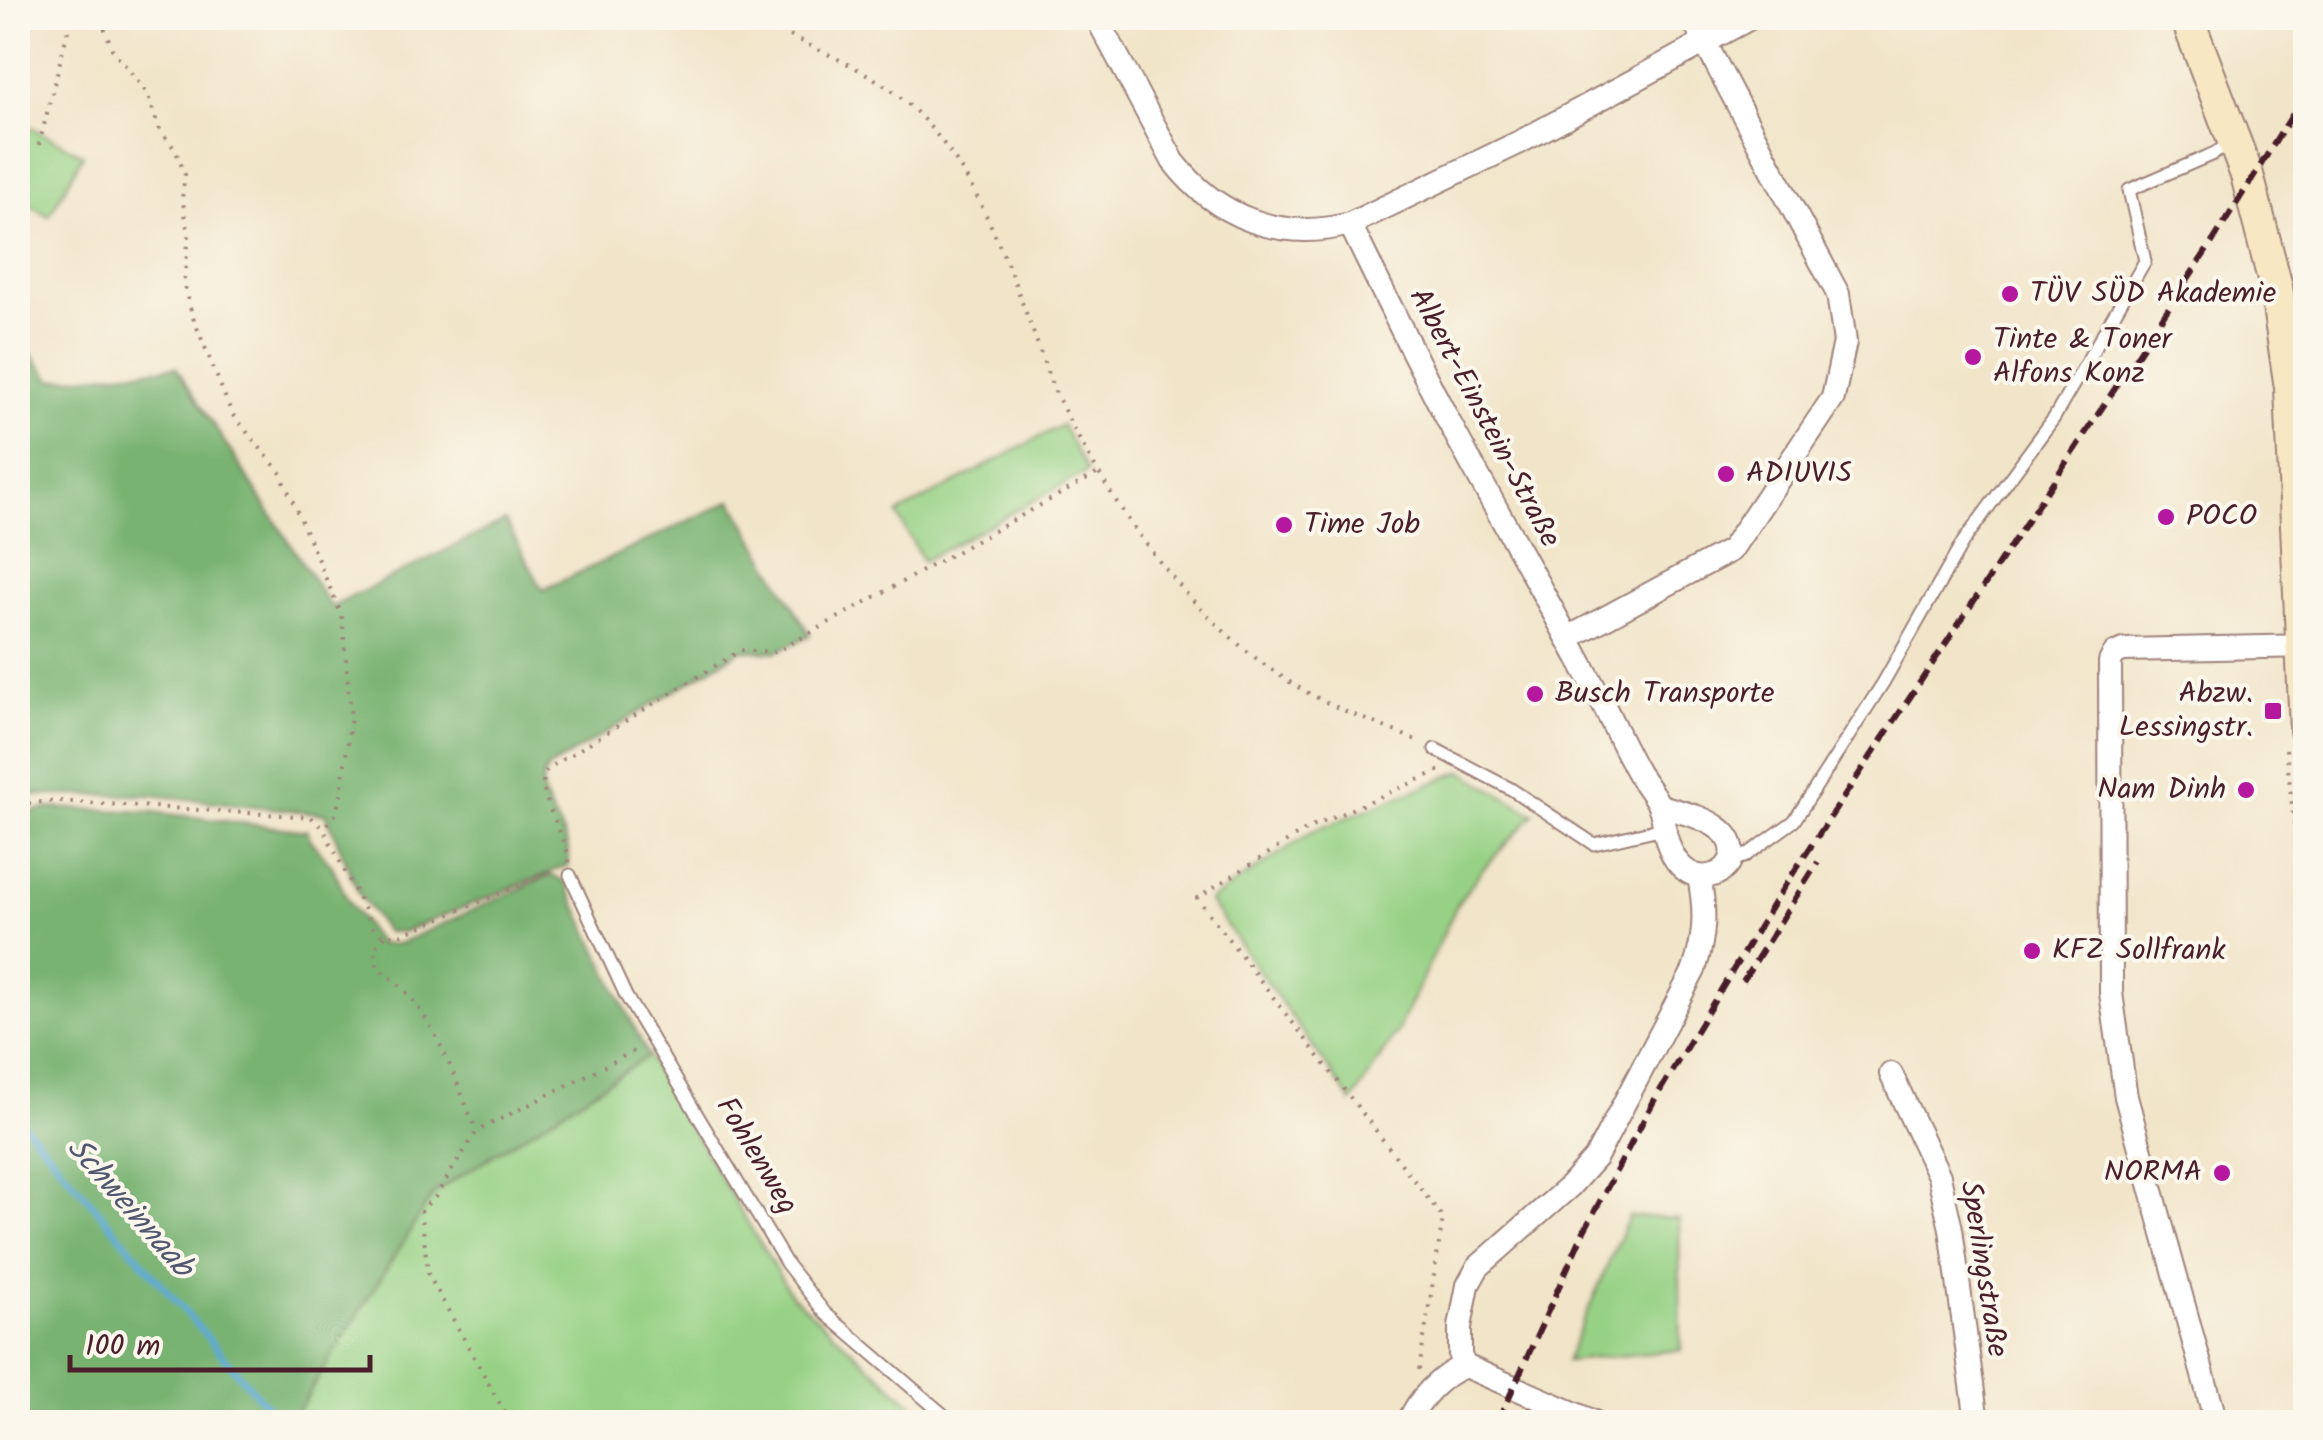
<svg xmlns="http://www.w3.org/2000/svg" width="2323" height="1440" font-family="Kalam,sans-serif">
<rect width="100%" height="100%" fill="#fbf7ec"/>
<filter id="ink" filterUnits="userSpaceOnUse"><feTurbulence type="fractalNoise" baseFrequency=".01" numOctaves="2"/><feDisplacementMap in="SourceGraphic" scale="20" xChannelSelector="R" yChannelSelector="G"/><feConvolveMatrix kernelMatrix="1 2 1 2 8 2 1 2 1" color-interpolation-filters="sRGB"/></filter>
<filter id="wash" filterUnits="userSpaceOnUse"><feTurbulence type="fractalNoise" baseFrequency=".0048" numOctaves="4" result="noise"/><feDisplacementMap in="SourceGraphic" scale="40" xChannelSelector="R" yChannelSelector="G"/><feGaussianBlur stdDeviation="2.25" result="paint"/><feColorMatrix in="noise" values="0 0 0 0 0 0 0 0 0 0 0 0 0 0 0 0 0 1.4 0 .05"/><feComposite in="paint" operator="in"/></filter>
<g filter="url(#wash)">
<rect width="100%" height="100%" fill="#f1e4c8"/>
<!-- green -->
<path fill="#97d185" stroke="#707858" stroke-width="2.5" d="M18 120 83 155 49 216 18 199Z
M1062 425 1087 472 923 561 897 514Z
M1462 771 1534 814 1481 871 1458 903 1398 1030 1352 1102 1209 901 1313 831Z
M648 1056 791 1295 932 1422H302L295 1415 434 1193Z
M1629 1216 1679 1219 1681 1350 1566 1361Z"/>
<!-- forest -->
<path fill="#79b372" stroke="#62694e" stroke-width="2.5" d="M18 338 52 380 176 367 331 607 505 521 543 590 732 500 810 635 776 652 741 650 549 768C527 790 564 824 568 849 569 854 568 859 568 865L403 932H386L359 894 326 814 151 795H37L18 800Z
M51 808 152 812 307 831 311 840 332 866 348 901 379 944H398L550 875 565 882 648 1056 434 1193 295 1415 302 1422H18V814Z"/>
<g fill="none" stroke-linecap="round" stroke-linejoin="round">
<!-- stream -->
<path stroke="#5eaad7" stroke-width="6" d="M18 1117 280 1422"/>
</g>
</g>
<g filter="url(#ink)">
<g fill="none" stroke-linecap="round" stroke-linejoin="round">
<!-- service casing -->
<g stroke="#9e827a" stroke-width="15">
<path id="service" d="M1435 749 1511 789 1594 844 1664 828
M1732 860 1744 857 1794 821 1883 683 1963 542 2054 418 2145 261 2129 190 2213 154 2232 143
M570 875 626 996 786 1263 825 1313 952 1422"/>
</g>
<!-- minor casing -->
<g stroke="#9e827a" stroke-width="26">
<path id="minor" d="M1097 18 1173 161C1217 218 1280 242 1350 224L1520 142 1750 18
M1350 224C1382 290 1414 356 1448 420 1499 516 1554 610 1604 706 1615 728 1626 752 1638 773 1648 789 1660 800 1663 819 1674 921 1769 863 1717 827 1701 816 1680 812 1661 806
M1568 638 1731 550 1833 398 1845 342 1838 294 1692 18
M1891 1074 1939 1176 1951 1229 1977 1422
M1465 1366 1460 1356V1327L1468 1285 1478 1267 1570 1186 1596 1157 1694 970C1705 937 1706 911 1699 877
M1409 1422C1417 1400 1442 1374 1465 1366L1594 1422
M2216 1422 2126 1097 2111 993 2110 662 2114 654 2123 650 2306 646"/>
</g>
<!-- secondary casing -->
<g stroke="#9e827a" stroke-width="36">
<path id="secondary" d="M2187 18 2247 175 2276 287 2291 388 2306 730"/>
</g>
<!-- path -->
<path stroke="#9e827a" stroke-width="4" stroke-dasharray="2.5 8" stroke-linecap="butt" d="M101 18 112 49 147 93 159 128 176 151 185 175 182 198 189 235 184 282 192 315 232 414 280 472 342 616 351 717 341 794 335 815 323 828
M790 36C830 56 875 73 908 104 974 165 1003 252 1034 334 1042 355 1048 378 1058 398 1113 510 1193 626 1303 690 1339 711 1382 725 1420 742
M39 145 71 18
M2286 749 2301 889 2306 906
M18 804 58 801 311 817 323 828 373 927 385 936 403 934 554 871
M569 862C568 834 529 788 549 768L741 650 776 652 1100 472
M385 936 374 949 378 969C432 1002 452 1074 476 1129
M1419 1370 1443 1218 1197 898 1309 828 1443 769
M510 1422 428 1274 421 1210 435 1197 477 1131 638 1049"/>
<!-- service -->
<use href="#service" stroke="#fff" stroke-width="11"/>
<!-- minor -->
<use href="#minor" stroke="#fff" stroke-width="22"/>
<!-- secondary -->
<use href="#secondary" stroke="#f7e8c3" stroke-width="32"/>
<!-- rail -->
<path stroke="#4a1f2b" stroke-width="6" stroke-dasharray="15 8" stroke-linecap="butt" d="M1743 981 1818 862
M1498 1422 1584 1231 1655 1099 1776 899 2213 241 2306 93"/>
</g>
</g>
<!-- markers -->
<g fill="#b5179e" stroke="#fbf7ec" stroke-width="4">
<circle cx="2010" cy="294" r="10"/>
<circle cx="1973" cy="357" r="10"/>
<circle cx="1726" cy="474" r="10"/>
<circle cx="2166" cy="517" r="10"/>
<circle cx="1284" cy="525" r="10"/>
<circle cx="1535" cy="694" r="10"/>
<rect x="2263" y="701" width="20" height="20" rx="5"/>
<circle cx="2246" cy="790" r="10"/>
<circle cx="2032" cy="951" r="10"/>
<circle cx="2222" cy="1173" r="10"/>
</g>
<g text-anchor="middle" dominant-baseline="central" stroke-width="8" stroke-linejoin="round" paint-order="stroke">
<!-- poi labels -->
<g font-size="30" fill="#4a1f2b" stroke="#fbf7ec" text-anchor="start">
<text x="2030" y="294">TÜV SÜD Akademie</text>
<text x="1993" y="340">Tinte &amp; Toner<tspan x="1993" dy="34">Alfons Konz</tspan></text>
<text x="1746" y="474">ADIUVIS</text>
<text x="2186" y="517">POCO</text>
<text x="1304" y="525">Time Job</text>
<text x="1555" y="694">Busch Transporte</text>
<text x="2253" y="694" text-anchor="end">Abzw.<tspan x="2253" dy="34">Lessingstr.</tspan></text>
<text x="2226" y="790" text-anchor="end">Nam Dinh</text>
<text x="2052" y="951">KFZ Sollfrank</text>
<text x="2202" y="1173" text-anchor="end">NORMA</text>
</g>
<!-- street labels -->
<g font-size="30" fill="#4a1f2b" stroke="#fbf7ec">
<text transform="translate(1484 418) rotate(62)">Albert-Einstein-Straße</text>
<text transform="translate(756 1156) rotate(59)">Fohlenweg</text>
<text transform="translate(1983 1269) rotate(81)">Sperlingstraße</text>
</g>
<!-- water labels -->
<g font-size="32" font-style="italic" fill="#525770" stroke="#fbf7ec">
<text transform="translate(129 1208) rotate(49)">Schweinnaab</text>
</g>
</g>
<!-- margin -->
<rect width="2323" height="1440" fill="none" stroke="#fbf7ec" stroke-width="60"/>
<!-- scale -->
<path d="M70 1355v15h300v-15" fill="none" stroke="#4a1f2b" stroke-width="5"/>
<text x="85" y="1355" font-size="30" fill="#4a1f2b" stroke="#fbf7ec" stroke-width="8" paint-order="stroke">100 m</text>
</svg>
